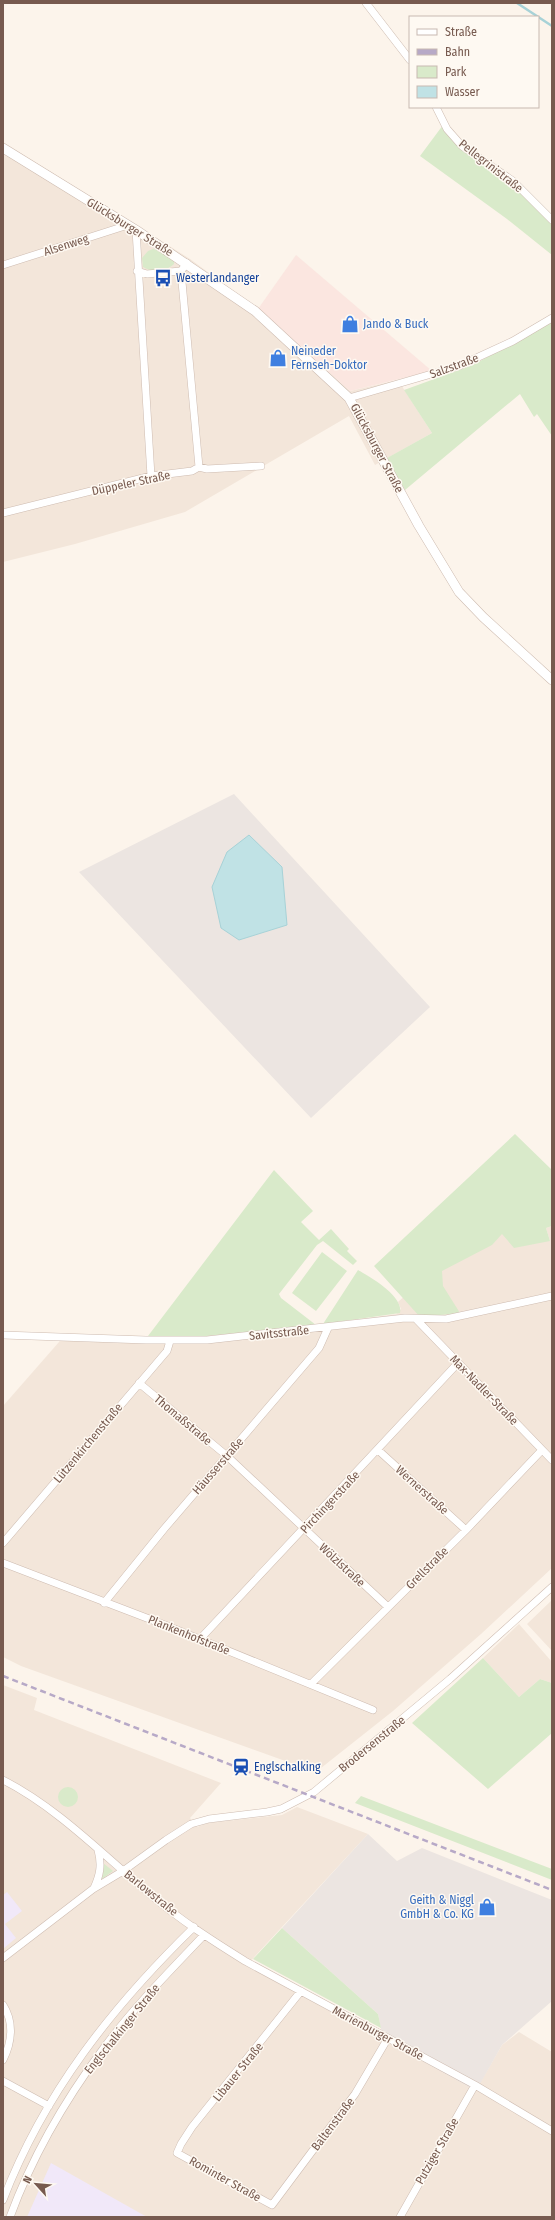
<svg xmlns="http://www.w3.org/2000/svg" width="555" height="2220" font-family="'Fira Sans Condensed',sans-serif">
<rect width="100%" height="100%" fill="#fcf4eb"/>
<!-- residential -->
<path fill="#f3e6da" d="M3 142 190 259 258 309 350 391 398 380 432 433 375 465 349 416 185 512 75 544 3 562Z
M487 1221 550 1241 546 1228 552 1226V1568L481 1634 393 1711 316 1772 21 1666 3 1657V1406L59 1342 63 1334 170 1337 316 1325 396 1314 401 1309 398 1302Z
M552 1600V1651L527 1624Z
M519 1624 552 1662V1683L540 1679 519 1697 483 1658Z
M3 1685 37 1698 34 1710 221 1783 190 1818 197 1827 208 1823 282 1815 297 1807 368 1834 246 1966 476 2090 502 2045 519 2032 552 2052V2217H3Z"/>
<!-- commercial -->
<path fill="#fbe6e0" d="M296 255 432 371 350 391 258 309Z"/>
<!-- industrial -->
<path fill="#ece5e1" d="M234 794 430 1007 311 1118 79 872Z
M368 1834 397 1861 422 1848 552 1900V2001L502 2045 476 2091 383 2039 378 2014 282 1928Z"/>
<!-- education -->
<path fill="#f1e8f9" d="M7 1892 22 1911 5 1924 16 1938 3 1949V1895Z
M51 2163 147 2217H27Z"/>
<!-- green -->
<path fill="#d9eaca" d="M443 125 451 138 511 181 535 204 552 225V255L507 219 420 156Z
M153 249 158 250 174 261V264C167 271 152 273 143 267L142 258 148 251Z
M552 321V436L537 414 534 417 520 394 503 408 487 384 503 408 405 490 387 458 432 433 404 390 473 365Z
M515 1134 552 1170V1226L546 1228 550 1241 514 1248 502 1234 492 1245 442 1271 443 1286 460 1313 420 1317 374 1266Z
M274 1170 313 1211 301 1222 319 1240 331 1229 349 1249 347 1251 357 1261 353 1265 323 1241 317 1245 279 1294 281 1298 316 1325 206 1336H148Z
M322 1252 347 1271 316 1311 292 1293Z
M358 1270C370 1277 404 1296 400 1313L323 1324Z
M483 1658 519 1697 540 1679 552 1683V1733L488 1789 412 1723Z
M58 1797a10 10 0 1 1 20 0a10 10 0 1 1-20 0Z
M361 1796 552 1869V1880L355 1803Z
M103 1863 113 1871 102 1879Z
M282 1928 378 2014 381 2028 253 1959Z"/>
<!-- water -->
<path fill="#c0e2e5" stroke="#a7d2d7" d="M249 835 282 867 287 925 239 940 221 928 212 887 227 852Z"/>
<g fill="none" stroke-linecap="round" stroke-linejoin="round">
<!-- stream -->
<path stroke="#a7d2d7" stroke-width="2.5" d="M517 3 552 26"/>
<!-- minor casing -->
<g stroke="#cebcb1" stroke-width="8">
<path id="minor" d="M366 3 410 60
M436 107 447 129 462 146 513 181 552 220
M136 230 151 476
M187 263 181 271 199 467
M3 265 128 225
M137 271 147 274 181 271
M349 398 459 366 513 341 552 318
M3 513 151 476 192 471 199 467 207 469 261 466
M417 1320 552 1460
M3 1335 146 1340H207L405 1318 446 1319 552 1296
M139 1383 227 1456 388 1607
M378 1450 466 1530
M3 1543 167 1351 170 1341
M3 1563 165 1625 373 1710
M104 1603 164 1529 319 1348 328 1328
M200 1639 458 1363
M311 1684 466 1530 542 1450
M3 1780C58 1808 104 1856 151 1895 180 1920 213 1941 245 1961L475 2085 552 2131
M94 1888C100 1875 102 1865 98 1850
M3 1958 93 1889 123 1871 166 1840 191 1824 209 1819 267 1812 281 1809 314 1792 450 1679 552 1587
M301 1991 192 2127 181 2144 177 2153 272 2205 355 2094 388 2038
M3 2005C14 2022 12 2042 3 2060
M3 2081 49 2106
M3 2200C44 2093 112 2007 194 1927
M10 2217C32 2157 65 2100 103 2049 133 2008 169 1972 204 1935
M400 2217 475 2085"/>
</g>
<!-- tertiary casing -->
<g stroke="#cebcb1" stroke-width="10">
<path id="tertiary" d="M3 148 136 230 255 311 349 398 419 526 459 592 483 617 552 680"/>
</g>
<!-- minor -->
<use href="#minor" stroke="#fff" stroke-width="7"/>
<!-- tertiary -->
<use href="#tertiary" stroke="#fff" stroke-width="9"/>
<!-- rail -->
<path stroke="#b7a9c7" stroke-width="2.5" stroke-dasharray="6 4" stroke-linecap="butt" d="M3 1676 552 1890"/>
</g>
<!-- icons -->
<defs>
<g id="bus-bare" transform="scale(1.38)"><path d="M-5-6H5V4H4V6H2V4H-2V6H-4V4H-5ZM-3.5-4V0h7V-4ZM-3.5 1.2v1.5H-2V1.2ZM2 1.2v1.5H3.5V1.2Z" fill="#1a4fb4" stroke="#fef9f2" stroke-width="2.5" paint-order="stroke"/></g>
<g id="shop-bare" transform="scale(1.38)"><path d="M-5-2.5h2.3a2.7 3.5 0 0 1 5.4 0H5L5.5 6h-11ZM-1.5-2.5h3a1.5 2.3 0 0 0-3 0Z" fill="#3f7fe0" stroke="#fef9f2" stroke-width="2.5" paint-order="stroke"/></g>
<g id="station-bare" transform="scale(1.38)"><path d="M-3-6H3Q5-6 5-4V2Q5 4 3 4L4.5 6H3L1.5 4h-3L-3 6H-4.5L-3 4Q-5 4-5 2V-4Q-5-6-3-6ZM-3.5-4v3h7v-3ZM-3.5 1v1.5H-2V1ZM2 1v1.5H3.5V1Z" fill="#1a4fb4" stroke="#fef9f2" stroke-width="2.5" paint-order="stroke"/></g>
</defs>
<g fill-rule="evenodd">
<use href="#bus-bare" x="163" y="278"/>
<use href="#shop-bare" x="350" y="324"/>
<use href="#shop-bare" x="278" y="358"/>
<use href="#station-bare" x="241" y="1767"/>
<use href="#shop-bare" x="487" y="1907"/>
</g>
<g text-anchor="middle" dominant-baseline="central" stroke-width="3" stroke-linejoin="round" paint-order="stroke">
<!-- street labels -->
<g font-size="12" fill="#775a4f" stroke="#fef9f2">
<text transform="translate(491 166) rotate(38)">Pellegrinistraße</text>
<text transform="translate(130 227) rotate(32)">Glücksburger Straße</text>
<text transform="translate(66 245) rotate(-18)">Alsenweg</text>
<text transform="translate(454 366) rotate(-20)">Salzstraße</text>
<text transform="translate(377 448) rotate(62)">Glücksburger Straße</text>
<text transform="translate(131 483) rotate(-12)">Düppeler Straße</text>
<text transform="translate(279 1333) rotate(-6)">Savitsstraße</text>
<text transform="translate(484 1390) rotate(46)">Max-Nadler-Straße</text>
<text transform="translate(183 1420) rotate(40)">Thomaßstraße</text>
<text transform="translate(88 1443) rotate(-50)">Lützenkirchenstraße</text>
<text transform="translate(218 1466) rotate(-49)">Häusserstraße</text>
<text transform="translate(422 1490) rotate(42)">Wernerstraße</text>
<text transform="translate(330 1502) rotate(-47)">Pirchingerstraße</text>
<text transform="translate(342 1565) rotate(43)">Wölzlstraße</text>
<text transform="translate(427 1568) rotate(-45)">Grellstraße</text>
<text transform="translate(189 1635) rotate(22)">Plankenhofstraße</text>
<text transform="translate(372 1744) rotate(-39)">Brodersenstraße</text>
<text transform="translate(151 1893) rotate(39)">Barlowstraße</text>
<text transform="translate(122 2029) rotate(-51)">Englschalkinger Straße</text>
<text transform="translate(378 2033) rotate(28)">Marienburger Straße</text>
<text transform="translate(238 2072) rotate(-51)">Libauer Straße</text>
<text transform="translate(333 2124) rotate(-53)">Baltenstraße</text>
<text transform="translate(437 2151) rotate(-60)">Putziger Straße</text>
<text transform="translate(225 2179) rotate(29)">Rominter Straße</text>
</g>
<!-- transit labels -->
<g font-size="12" fill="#164399" stroke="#fef9f2" text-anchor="start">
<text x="176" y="278">Westerlandanger</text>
<text x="254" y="1767">Englschalking</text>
</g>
<!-- shop labels -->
<g font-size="12" fill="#366cbe" stroke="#fef9f2" text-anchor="start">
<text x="363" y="324">Jando &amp; Buck</text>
<text x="291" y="351">Neineder<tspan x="291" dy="14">Fernseh-Doktor</tspan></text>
<text x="474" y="1900" text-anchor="end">Geith &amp; Niggl<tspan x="474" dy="14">GmbH &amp; Co. KG</tspan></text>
</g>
</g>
<!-- border -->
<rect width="555" height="2220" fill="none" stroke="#775a4f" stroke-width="8"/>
<!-- legend -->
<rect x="409" y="16" width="130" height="92" fill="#fef9f2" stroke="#c8b9b1"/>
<rect x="417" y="29" width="20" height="6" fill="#ffffff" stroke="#c8b9b1"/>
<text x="445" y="36" font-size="12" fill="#775a4f">Straße</text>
<rect x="417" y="49" width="20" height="6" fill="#b7a9c7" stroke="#c8b9b1"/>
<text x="445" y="56" font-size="12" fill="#775a4f">Bahn</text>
<rect x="417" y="66" width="20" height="12" fill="#d9eaca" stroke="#c8b9b1"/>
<text x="445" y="76" font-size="12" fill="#775a4f">Park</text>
<rect x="417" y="86" width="20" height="12" fill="#c0e2e5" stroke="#c8b9b1"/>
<text x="445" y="96" font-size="12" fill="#775a4f">Wasser</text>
<!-- north arrow -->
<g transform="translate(36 2184) rotate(297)" stroke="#fef9f2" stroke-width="3" paint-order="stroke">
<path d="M0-3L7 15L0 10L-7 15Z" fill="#775a4f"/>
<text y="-6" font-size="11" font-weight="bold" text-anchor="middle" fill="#775a4f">N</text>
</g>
</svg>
